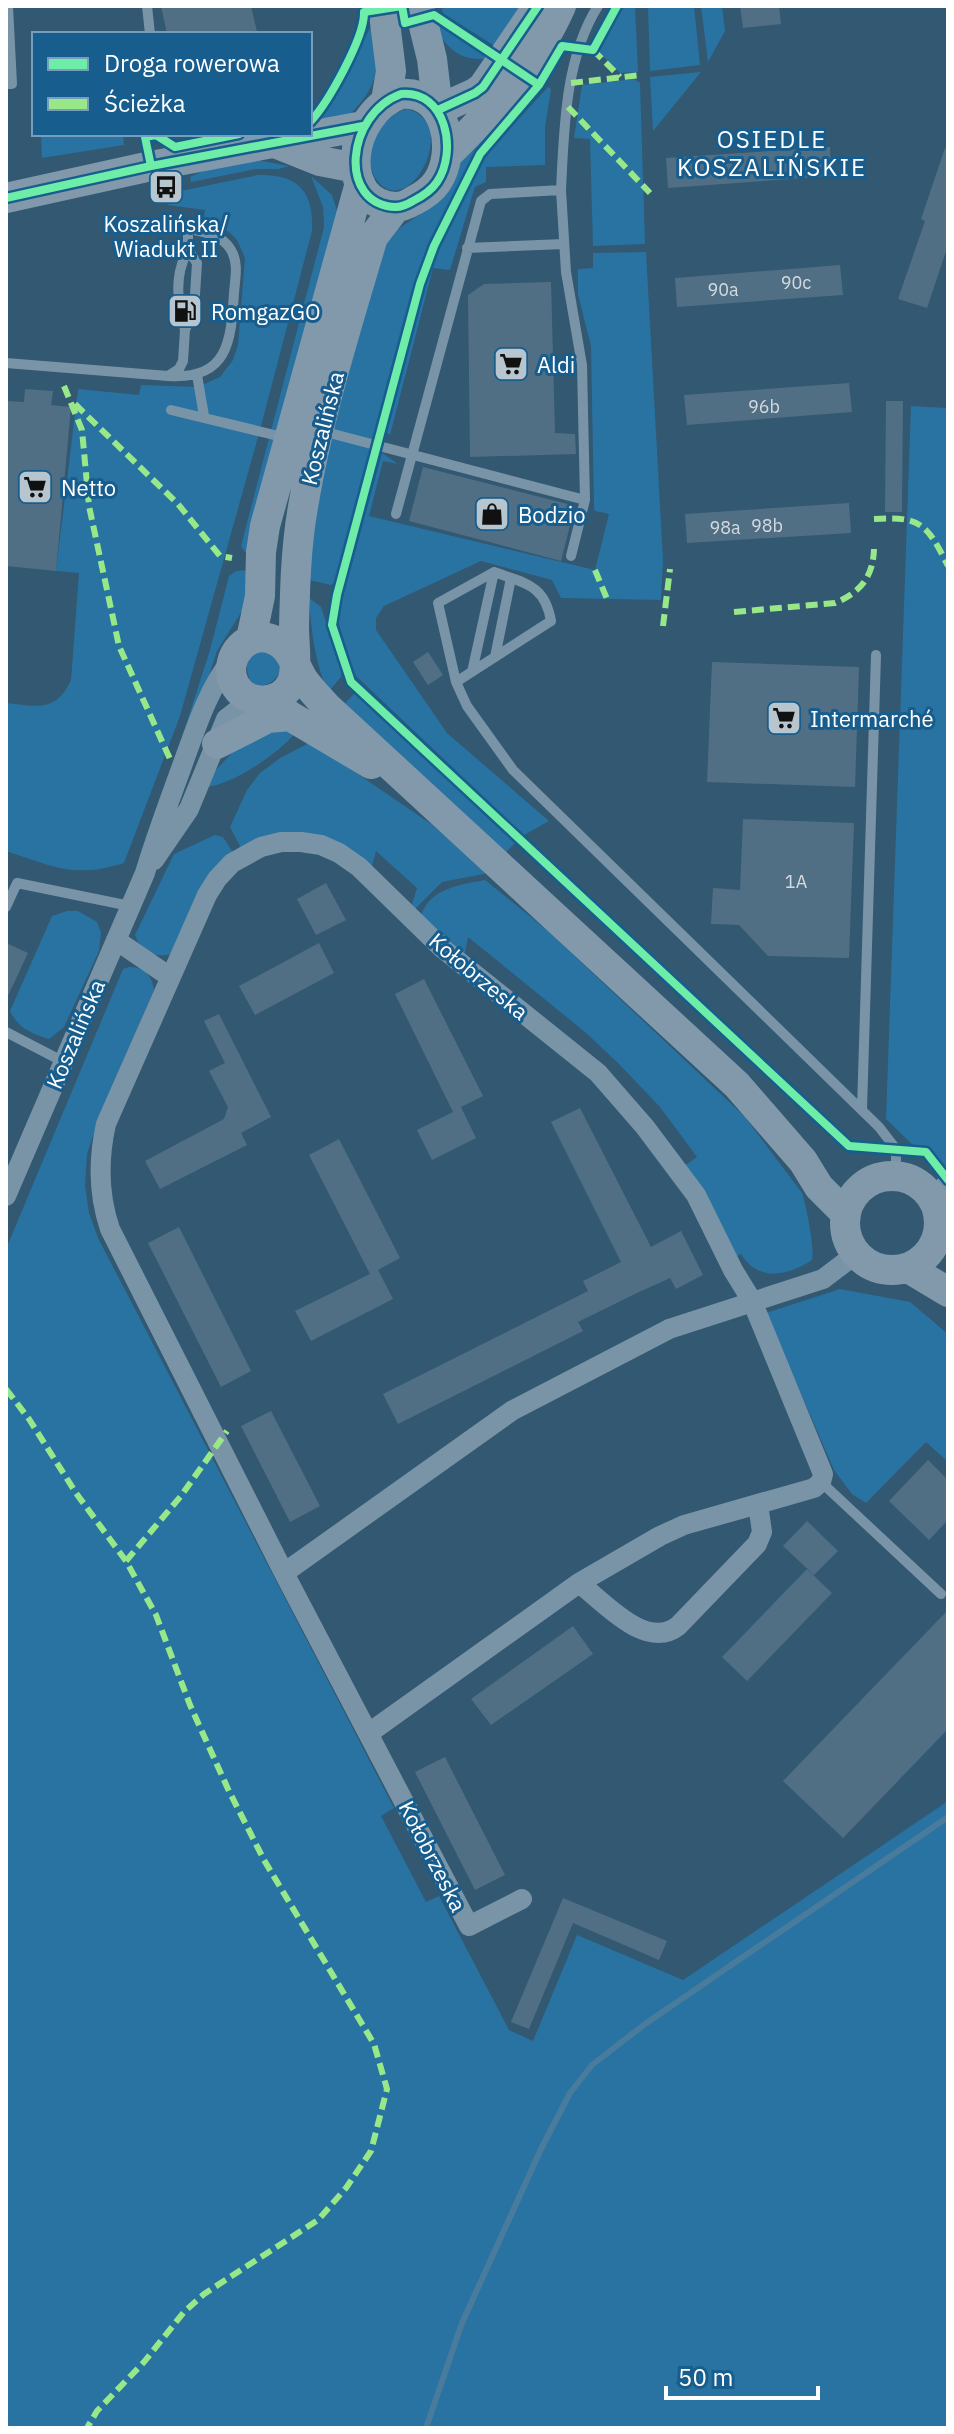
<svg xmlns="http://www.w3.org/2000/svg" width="954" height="2434" font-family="'IBM Plex Sans',sans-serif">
<rect width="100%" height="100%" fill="#325872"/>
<!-- green -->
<path fill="#2873a2" d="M443 6H526L498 48 444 14 442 11Z
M625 6H635L638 72 620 73 599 52 617 15Z
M648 6H694L700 65 650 71Z
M701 6H722L725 31 708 62Z
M372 25C380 68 380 86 347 117L319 119Z
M436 27C454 25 475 46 488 58 463 63 445 48 436 27Z
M701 72 653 131 650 77Z
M634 79 640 83 645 244 593 246 590 139 574 138 582 85Z
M526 87 527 95 473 157 430 240 416 283 336 580 331 585 309 580 315 502 380 252 398 229 435 204 461 158Z
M548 87 551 89 545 128V165L486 167V182L475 187 450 270 433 268 390 435 386 432 429 268 484 157Z
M407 109C463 123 407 224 376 179 358 155 382 115 407 109Z
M41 134H123L124 145 42 158Z
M257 160 289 166 279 169H256L191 182 190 177 206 170Z
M258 175C299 174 314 192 312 231L260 430 180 716 124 863C75 879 52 866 6 851V703C36 706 56 713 71 680L79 573 56 571 78 389 139 395 141 385 198 387 220 377 233 360 238 345 245 258 237 240 229 232 217 226 203 223 205 210 168 205 166 194Z
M311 176 332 195 338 214 249 552H245L241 546 324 227 323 207Z
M646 252 663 560 661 600 561 598 552 580 481 561 384 606 376 618V630L447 733 549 821 524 835 354 674 337 618 382 453 398 464 383 461 369 516 595 570 609 514 595 511 594 507 591 346 578 294V269L593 268V253Z
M911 406 948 408V1179L886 1119Z
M248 570 247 592 242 611 217 651 197 712 175 759 210 650 229 576 236 571Z
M309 598 321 607 341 667V677L328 692C315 663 311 630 309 598Z
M254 649 271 652 283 667C275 682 267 689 250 683L246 664Z
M354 694 359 696 516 842 504 854 343 705Z
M298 729C285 750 231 786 206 787L210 776 249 735Z
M311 742 431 824 487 871 484 874 442 882 413 911 411 908 417 888 376 851 371 869 352 852 242 850 230 827 247 790 260 773 280 758Z
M215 835 223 837 234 854 171 954C155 959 140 950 135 935L174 854Z
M485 880 548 931 745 1117 802 1193C806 1204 815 1250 812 1260 788 1276 758 1282 741 1254L735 1257 684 1166 697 1157 660 1107 619 1064 585 1032 468 937 464 957 420 918C429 888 459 885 485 880Z
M67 911H78L97 922 101 933 99 951 64 1027 49 1039C32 1034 18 1028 10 1011L52 916Z
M129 967C144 967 152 975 154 990L101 1112 87 1154 85 1186 89 1213 98 1238 394 1808 381 1816 426 1902 439 1896 509 2030 533 2041 577 1935 683 1980 948 1801V2428H6V1249L123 969Z
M840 1289 910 1302 948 1334V1462L926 1442 866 1503 852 1494 834 1470 766 1313Z"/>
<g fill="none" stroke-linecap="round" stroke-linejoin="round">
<!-- stream -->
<path stroke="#497b9c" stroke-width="6" d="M426 2428 462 2323 541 2149 570 2093 592 2065 645 2024 948 1817"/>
</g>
<!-- building -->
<path fill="#516f84" d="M161 6H251L257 32 167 34Z
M740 6H779L781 24 743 28Z
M830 147 831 176 668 188 666 158Z
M945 148 948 149V245L927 308 898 299 925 221 921 219Z
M840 265 843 295 677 307 675 278Z
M551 282 555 433 575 434 576 454 470 457 468 295 484 284Z
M849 383 852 412 687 425 684 395Z
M25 389 53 391 51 405 71 407 56 571 6 566V401L24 402Z
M886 401H903L902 512H885Z
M423 467 575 506 561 561 409 521Z
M849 503 851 533 687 543 685 514Z
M428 652 443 675 428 685 413 662Z
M712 662 859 667 855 787 707 782Z
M743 819 854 823 849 958 768 956 739 925 711 924 713 888 740 890Z
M326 883 346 920 316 935 297 899Z
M6 943 28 953 6 1000Z
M319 943 334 973 255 1015 239 986Z
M424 979 483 1096 459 1108 461 1107 476 1138 432 1160 417 1130 453 1112 395 994Z
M219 1014 271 1117 241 1133 247 1145 160 1189 145 1161 224 1119 228 1107 209 1071 225 1063 204 1021Z
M580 1108 651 1247 681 1231 703 1275 676 1289 670 1278 637 1293 578 1322 583 1331 398 1424 383 1394 588 1291 583 1281 621 1262 551 1122Z
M339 1139 400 1258 378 1270 393 1299 311 1341 295 1311 370 1274 309 1155Z
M179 1227 251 1371 221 1387 148 1243Z
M271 1411 320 1506 290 1522 241 1426Z
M928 1460 948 1480V1520L929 1540 889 1501Z
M807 1521 838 1551 814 1575 783 1546Z
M807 1569 832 1593 747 1681 722 1657Z
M948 1610V1729L843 1838 783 1781Z
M573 1626 593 1654 491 1725 471 1699Z
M445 1757 505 1875 475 1890 415 1772Z
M563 1898 667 1941 659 1960 573 1923 529 2029 511 2022Z"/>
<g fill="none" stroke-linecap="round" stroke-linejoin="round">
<!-- lane -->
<path stroke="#7994a6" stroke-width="10" d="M147 6 150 34
M6 84H12L8 6
M145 134 151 163
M561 190 566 272 582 365 585 500
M467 248 564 244
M185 330C177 302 174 275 188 250
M6 363 168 376C228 380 231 342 234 293 235 279 239 263 231 250 223 235 203 231 188 229V250L197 263 194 310 185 330 183 361 179 369 168 376
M197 375 204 416
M171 410 287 438
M322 431 585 500 571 556
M396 514 481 201 490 194 561 190C564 129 565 58 598 6
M495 657 511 578
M472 672 494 572
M456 682 438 603 494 572C525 583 545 585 551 621L456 682 467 706 513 770 879 1127 896 1149V1176
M6 907 17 883 130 906
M6 1032 64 1062
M862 1109 876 655
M821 1482 941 1594"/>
<!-- street -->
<path stroke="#7994a6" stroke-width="20" d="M154 860 189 809 226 719 252 699
M116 940 170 977
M6 1196 145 873C156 836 169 802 182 766 196 728 207 691 232 659
M931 1196 948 1184
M940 1224 948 1214
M284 1573 513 1410 669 1329 823 1279 856 1254
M579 1583C604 1602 646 1651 678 1626L757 1544 762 1532 758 1504
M369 1733 579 1583 660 1536 684 1525 814 1488 821 1482 823 1474 752 1301 733 1270 696 1195 645 1127 598 1073 442 948 359 867 339 853 321 845 301 842H281L261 847 232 863 217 879 207 895 106 1124C98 1160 98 1194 110 1229L284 1573 469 1926 522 1899"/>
<!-- secondary -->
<path stroke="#8199ab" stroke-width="30" d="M383 6 391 71 386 101
M419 6 432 59 438 110
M401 94C446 90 458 151 437 182 431 191 423 196 413 201 408 204 402 207 396 207 337 205 346 114 401 94Z
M438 110 475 93 483 87 538 6
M275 143 320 161 356 168
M448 154C492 111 536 63 561 6
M6 198 151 166 363 126
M396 207 373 237C347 325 318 416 303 507 296 546 295 587 294 627 294 643 298 667 292 682 281 706 245 707 234 683 222 657 249 627 276 641 291 648 295 666 303 679 310 689 319 698 327 707L737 1085 803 1161 819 1187 846 1214
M251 639 260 596 261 552 265 526 360 183
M270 700 290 716 371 764
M217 744 268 718 290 716
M845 1223a47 47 0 1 1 94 0a47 47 0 1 1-94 0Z
M908 1268 948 1292"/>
<!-- quiet -->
<path stroke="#98e88a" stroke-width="6" stroke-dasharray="12 6" stroke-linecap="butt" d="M593 50 620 77
M571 83 641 75
M568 107 650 193
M64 386 82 430 89 506 119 646 170 759
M75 404 178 504 220 556 232 558
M874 519C921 516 927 524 948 566
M595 570 607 599
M734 612 835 603C861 592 873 577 874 549
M663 626 670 569
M6 1389 29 1419 76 1493 126 1561 156 1615 190 1705 228 1789 264 1860 374 2044 387 2089 371 2151 346 2188 318 2220 204 2294 184 2312 144 2362 97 2411 87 2428
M126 1561 181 1496 227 1431"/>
<!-- cycleway casing -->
<g stroke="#175d8d" stroke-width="13">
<path id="cycleway" d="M617 6 593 50 562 46 539 85 480 154 434 246 420 284 337 595 332 625 351 682 849 1146 926 1152 948 1180
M401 94C446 90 458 151 437 182 431 191 423 196 413 201 408 204 402 207 396 207 337 205 346 114 401 94Z
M438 110 475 93 483 87 538 6
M310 122C328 103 365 37 364 12L402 6 405 23 434 15 539 85
M151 166 145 137 156 135 175 147 239 134
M6 198 151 166 363 126"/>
</g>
<!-- cycleway -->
<use href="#cycleway" stroke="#6deda7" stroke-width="8"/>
</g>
<!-- icons -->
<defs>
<g id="bus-square" transform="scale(1.8)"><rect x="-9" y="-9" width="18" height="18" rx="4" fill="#b7c5ce" stroke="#175d8d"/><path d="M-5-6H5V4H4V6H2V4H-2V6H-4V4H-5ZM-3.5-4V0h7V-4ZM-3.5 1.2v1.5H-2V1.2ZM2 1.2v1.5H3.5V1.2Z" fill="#111"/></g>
<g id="fuel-square" transform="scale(1.8)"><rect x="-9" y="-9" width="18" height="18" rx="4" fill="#b7c5ce" stroke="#175d8d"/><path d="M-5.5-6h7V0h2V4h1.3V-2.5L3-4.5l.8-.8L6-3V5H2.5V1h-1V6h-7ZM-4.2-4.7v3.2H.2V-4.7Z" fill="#111"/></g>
<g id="supermarket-square" transform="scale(1.8)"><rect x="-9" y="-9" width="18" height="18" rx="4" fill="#b7c5ce" stroke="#175d8d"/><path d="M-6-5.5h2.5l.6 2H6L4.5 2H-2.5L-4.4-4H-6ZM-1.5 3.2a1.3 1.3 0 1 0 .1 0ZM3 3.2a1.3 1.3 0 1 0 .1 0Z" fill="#111"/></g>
<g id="shop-square" transform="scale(1.8)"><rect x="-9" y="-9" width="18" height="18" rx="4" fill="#b7c5ce" stroke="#175d8d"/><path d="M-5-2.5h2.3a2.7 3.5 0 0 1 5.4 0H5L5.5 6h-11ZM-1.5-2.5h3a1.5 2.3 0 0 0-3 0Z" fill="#111"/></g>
</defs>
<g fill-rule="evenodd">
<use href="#bus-square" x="166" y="187"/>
<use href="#fuel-square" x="185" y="311"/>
<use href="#supermarket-square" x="511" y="364"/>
<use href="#supermarket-square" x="35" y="487"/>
<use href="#shop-square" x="492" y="514"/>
<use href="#supermarket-square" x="784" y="718"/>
</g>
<g text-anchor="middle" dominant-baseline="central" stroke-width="6" stroke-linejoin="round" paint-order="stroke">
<!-- number labels -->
<g font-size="18" fill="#d4dbe0">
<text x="796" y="282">90c</text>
<text x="723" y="289">90a</text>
<text x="764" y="406">96b</text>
<text x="767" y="525">98b</text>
<text x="725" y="527">98a</text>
<text x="796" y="881">1A</text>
</g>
<!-- poi labels -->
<g font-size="22" fill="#fff" stroke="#175d8d" text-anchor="start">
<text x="166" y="223" text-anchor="middle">Koszalińska/<tspan x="166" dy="25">Wiadukt II</tspan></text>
<text x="211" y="311">RomgazGO</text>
<text x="537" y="364">Aldi</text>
<text x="61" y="487">Netto</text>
<text x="518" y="514">Bodzio</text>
<text x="810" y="718">Intermarché</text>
</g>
<!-- street labels -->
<g font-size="22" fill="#fff" stroke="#175d8d">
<text transform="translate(322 428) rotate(-76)">Koszalińska</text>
<text transform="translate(479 976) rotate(40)">Kołobrzeska</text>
<text transform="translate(75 1034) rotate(-67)">Koszalińska</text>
<text transform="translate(433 1856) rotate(63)">Kołobrzeska</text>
</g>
<!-- neighbourhood labels -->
<g font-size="24" letter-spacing="2" fill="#fff" stroke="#175d8d">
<text x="772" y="139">OSIEDLE<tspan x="772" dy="28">KOSZALIŃSKIE</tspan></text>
</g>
</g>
<!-- border -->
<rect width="954" height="2434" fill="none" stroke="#ffffff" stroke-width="16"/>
<!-- legend -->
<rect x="32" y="32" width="280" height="104" fill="#175d8d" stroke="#749ebb" stroke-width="2"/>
<rect x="48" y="58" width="40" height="12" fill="#6deda7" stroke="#749ebb" stroke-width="2"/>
<text x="104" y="72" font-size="24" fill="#ffffff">Droga rowerowa</text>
<rect x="48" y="98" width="40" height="12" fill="#98e88a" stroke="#749ebb" stroke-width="2"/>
<text x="104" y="112" font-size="24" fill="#ffffff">Ścieżka</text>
<!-- scale -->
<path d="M666 2386v12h152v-12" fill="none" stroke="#ffffff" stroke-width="4"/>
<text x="678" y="2386" font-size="24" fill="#ffffff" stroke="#175d8d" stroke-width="6" paint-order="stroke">50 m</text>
</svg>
